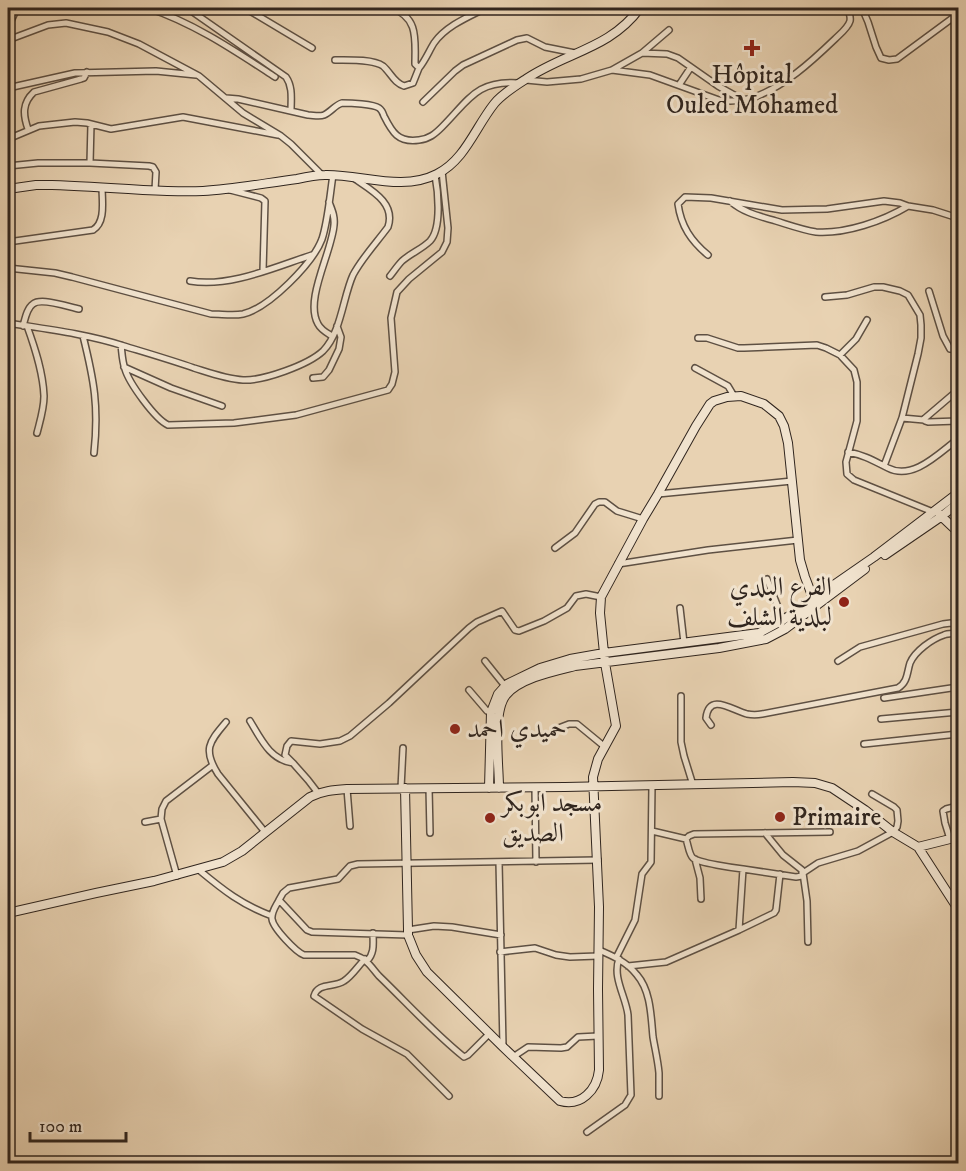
<svg xmlns="http://www.w3.org/2000/svg" width="966" height="1171" font-family="'IM FELL DW Pica',Amiri,serif">
<rect width="100%" height="100%" fill="#e8d2b2"/>
<filter id="stains"><feTurbulence type="fractalNoise" baseFrequency=".00333" numOctaves="4"/><feColorMatrix values="0 0 0 0 .2 0 0 0 0 .09 0 0 0 0 .02 0 0 0 .5 -.17"/></filter>
<radialGradient id="worn" r=".72"><stop offset=".6" stop-color="#630" stop-opacity="0"/><stop offset="1" stop-color="#630" stop-opacity=".3"/></radialGradient>
<g fill="none" stroke-linecap="round" stroke-linejoin="round">
<!-- street casing -->
<g stroke="#5e5043" stroke-width="8">
<path id="street" d="M148 8C194 23 235 51 275 77
M187 8 286 77C293 87 291 99 291 111
M245 8 312 48
M286 8 293 10 362 11
M391 8C419 17 415 40 415 64L419 68C425 61 429 51 434 43 446 26 468 17 486 8
M862 8 868 22 876 47 881 58 889 60 897 59 958 14
M887 8 895 9 901 8
M8 37 11 21 17 8
M8 40 48 25 66 23 108 32 139 44 199 76 243 113 281 136 291 144 322 175
M642 53 669 30
M335 60C348 60 373 59 383 66 391 73 394 83 404 86L413 83 419 68
M612 70 650 75 719 100C730 102 741 101 752 98 784 87 811 62 835 39 840 34 848 28 850 21 851 16 849 12 847 8
M526 80 547 82 581 79 612 70 642 53 667 54 678 58 718 86 743 100
M679 85 691 67
M8 88 75 73 156 71 196 75
M226 98 238 99 308 115C313 115 319 117 324 115 331 112 335 105 342 103 351 103 373 104 379 108 382 110 383 113 384 116 392 132 398 143 419 140 429 139 435 134 442 127 469 100 476 80 519 83
M423 102 455 71 463 65 517 40 527 38 545 47 575 53
M28 129C23 115 22 103 34 92L81 79 84 78 87 72
M8 139 39 126 75 122 87 123 111 129 183 117 278 135
M90 163 91 124
M8 166 38 163H90L149 166 153 167 156 172 155 190
M230 190 261 198 265 201 263 271
M730 201C744 213 759 216 776 221 789 225 803 230 816 232 846 234 883 221 908 206L933 210 958 218
M329 202C332 210 335 216 334 225 332 252 304 300 318 324 321 330 327 333 332 336
M8 242 93 230C106 222 102 201 102 187
M708 255C691 241 681 226 678 204L685 197 711 198 782 210 827 209 884 201 900 203 908 206
M8 268 55 273 72 277 211 314C222 314 233 316 243 314 269 308 313 263 322 239 328 221 330 194 333 175
M390 276C394 271 398 265 402 261 411 253 422 249 430 241 442 228 438 191 435 175
M190 281C229 288 275 267 312 255
M929 291 943 336 950 349 958 350
M825 297 847 295 874 287H883L900 291 908 295 920 315 921 325V338L918 354 902 418 884 466
M8 323C46 329 87 334 124 346 147 353 171 360 194 368 210 373 226 379 243 380 263 381 308 365 323 351 341 333 343 297 353 275 362 258 377 242 388 227 396 203 371 190 355 179
M23 326C25 319 27 308 33 304 41 297 69 307 79 309
M27 326C35 348 43 372 44 396 44 409 40 421 37 433
M83 336C94 380 99 407 94 453
M698 338H707L738 348H744L817 345 826 348 840 355 854 370 857 382V421L846 462 847 474 854 480 933 512
M121 345C122 352 122 361 125 369 129 383 155 419 168 425L234 423 296 415 388 390 392 384 395 372 391 318 397 292 409 279 442 252 447 242 448 228 442 171
M840 355 856 339 867 320
M124 367 171 388 222 406
M695 368 728 386 734 396
M313 378 323 377 329 370 339 349 341 337 337 326
M958 390 924 419 925 421 928 422 958 421
M8 414V426
M902 418 924 420
M848 452C864 455 874 461 888 468 913 481 939 453 958 439
M658 494 792 481
M555 548 575 533 595 504 599 502H605L617 511 643 519
M618 564 708 550 798 540
M767 579 783 620
M680 608 684 643
M485 661 505 686
M838 661 860 647 943 624 951 623 958 624
M469 690 487 711 491 712
M681 696V742L684 756 693 785
M884 698 958 687
M881 719 958 712
M250 721C261 739 270 760 293 763L308 780 318 793
M226 722C210 741 202 749 218 774L265 832
M711 725 706 718C709 692 732 710 747 714 752 715 757 715 762 714L898 688C908 682 907 672 910 663 915 651 932 639 944 635 948 633 954 634 958 633
M556 729 569 724H577L605 747
M864 744 958 734
M293 763 285 755 287 746 291 741 320 744 340 741 350 736 389 703 469 628 477 622 502 611 515 630 519 631 544 621 567 608 576 596 586 594 601 597
M401 788 403 748
M429 788 430 833
M535 788 536 862
M347 789 350 826
M161 819 162 809 166 801 213 765
M145 822 161 819 177 876
M652 831 686 839C688 844 689 855 693 858 699 863 734 868 743 869
M686 839 689 836 694 834 830 832
M950 839 945 823 943 811 946 809 958 806
M695 859 700 878 701 899
M499 862 503 1046
M199 870C223 890 242 905 272 916
M279 900C276 906 271 912 272 919 273 928 296 952 304 955H355C367 959 371 967 379 976 407 1003 434 1033 464 1057L468 1055 490 1033
M408 930 434 926 452 927 501 935
M739 930 774 913 776 910 780 874
M408 935 312 932 307 930 279 900 283 893 289 888 338 879 350 866 358 864 598 860
M808 942 807 901 803 873 818 863 858 851 893 832 897 827 898 821 897 810 894 807 872 794
M599 950C613 956 627 962 637 975 651 991 651 1017 653 1037 655 1049 658 1061 659 1073 659 1081 659 1089 659 1096
M500 952 535 948 556 955 570 957 598 956
M616 958 635 920 642 874 651 862 652 785
M365 959C358 966 352 976 344 981 334 988 318 982 314 996L362 1029 407 1054 449 1096
M367 961C375 953 373 943 373 933
M628 966 666 962 739 930 743 869 796 877 802 876V870L783 855 765 833
M513 1057 528 1047 561 1048 567 1047 578 1037 598 1036
M587 1132 625 1105 631 1095 628 1015C626 997 612 977 619 959"/>
</g>
<!-- secondary casing -->
<g stroke="#30251e" stroke-width="10">
<path id="secondary" d="M8 189 36 185H52C83 186 113 188 143 190 163 191 183 192 203 191 235 189 266 183 297 179 306 177 315 175 325 175 361 174 402 192 437 174 465 160 475 128 494 104 502 94 515 86 526 79 566 52 610 49 640 8
M940 515 958 532
M885 555 942 516 958 503
M405 788 408 930V935L416 955 427 972 503 1047 560 1101C581 1107 597 1090 599 1070L598 989 599 907 593 777 598 759 616 726 605 663 600 613 601 597 643 519 658 494 696 426 710 404 714 401 727 397 741 396 764 404 779 416 784 426 788 443 800 560 805 577 816 606
M489 788 491 712 498 694 507 684 540 668 570 659 604 653 759 633 783 620 874 557 958 493
M499 788C499 764 492 713 506 695 520 678 555 671 575 666L719 648 766 639 785 629 865 569
M918 847 958 909
M8 913 96 893 154 881 223 862 242 851 310 797C322 791 333 790 347 789L565 787 793 782 815 783 832 788 865 810 893 832 918 847 958 837"/>
</g>
<!-- street -->
<use href="#street" stroke="#f0e2cd" stroke-width="5"/>
<!-- secondary -->
<use href="#secondary" stroke="#f0e2cd" stroke-width="8"/>
</g>
<!-- markers -->
<g fill="#8f2418" stroke="#f0e2cd" stroke-width="2">
<path d="M749 39h6v6h6v6h-6v6h-6v-6h-6v-6h6z"/>
<circle cx="844" cy="602" r="6"/>
<circle cx="455" cy="729" r="6"/>
<circle cx="780" cy="817" r="6"/>
<circle cx="490" cy="818" r="6"/>
</g>
<g text-anchor="middle" dominant-baseline="central" stroke-width="6" stroke-linejoin="round" paint-order="stroke">
<!-- poi labels -->
<g font-size="26" fill="#30251e" stroke="#f0e2cd" text-anchor="start">
<text x="752" y="75" text-anchor="middle">Hôpital<tspan x="752" dy="30">Ouled Mohamed</tspan></text>
<text x="832" y="587" text-anchor="end">الفرع البلدي<tspan x="832" dy="30">لبلدية الشلف</tspan></text>
<text x="467" y="729">حميدي احمد</text>
<text x="502" y="803">مسجد ابوبكر<tspan x="502" dy="30">الصديق</tspan></text>
<text x="792" y="817">Primaire</text>
</g>
</g>
<!-- margin -->
<rect width="966" height="1171" fill="none" stroke="#e8d2b2" stroke-width="30"/>
<rect x="9" y="9" width="948" height="1153" fill="none" stroke="#30251e" stroke-width="3"/>
<rect x="15" y="15" width="936" height="1141" fill="none" stroke="#30251e" stroke-width="1.5"/>
<!-- scale -->
<path d="M30 1132v9h96v-9" fill="none" stroke="#30251e" stroke-width="3"/>
<text x="39" y="1132" font-size="18" fill="#30251e" stroke="#f0e2cd" stroke-width="4.5" paint-order="stroke">100 m</text>
<rect width="100%" height="100%" filter="url(#stains)"/>
<rect width="100%" height="100%" fill="url(#worn)"/>
</svg>
